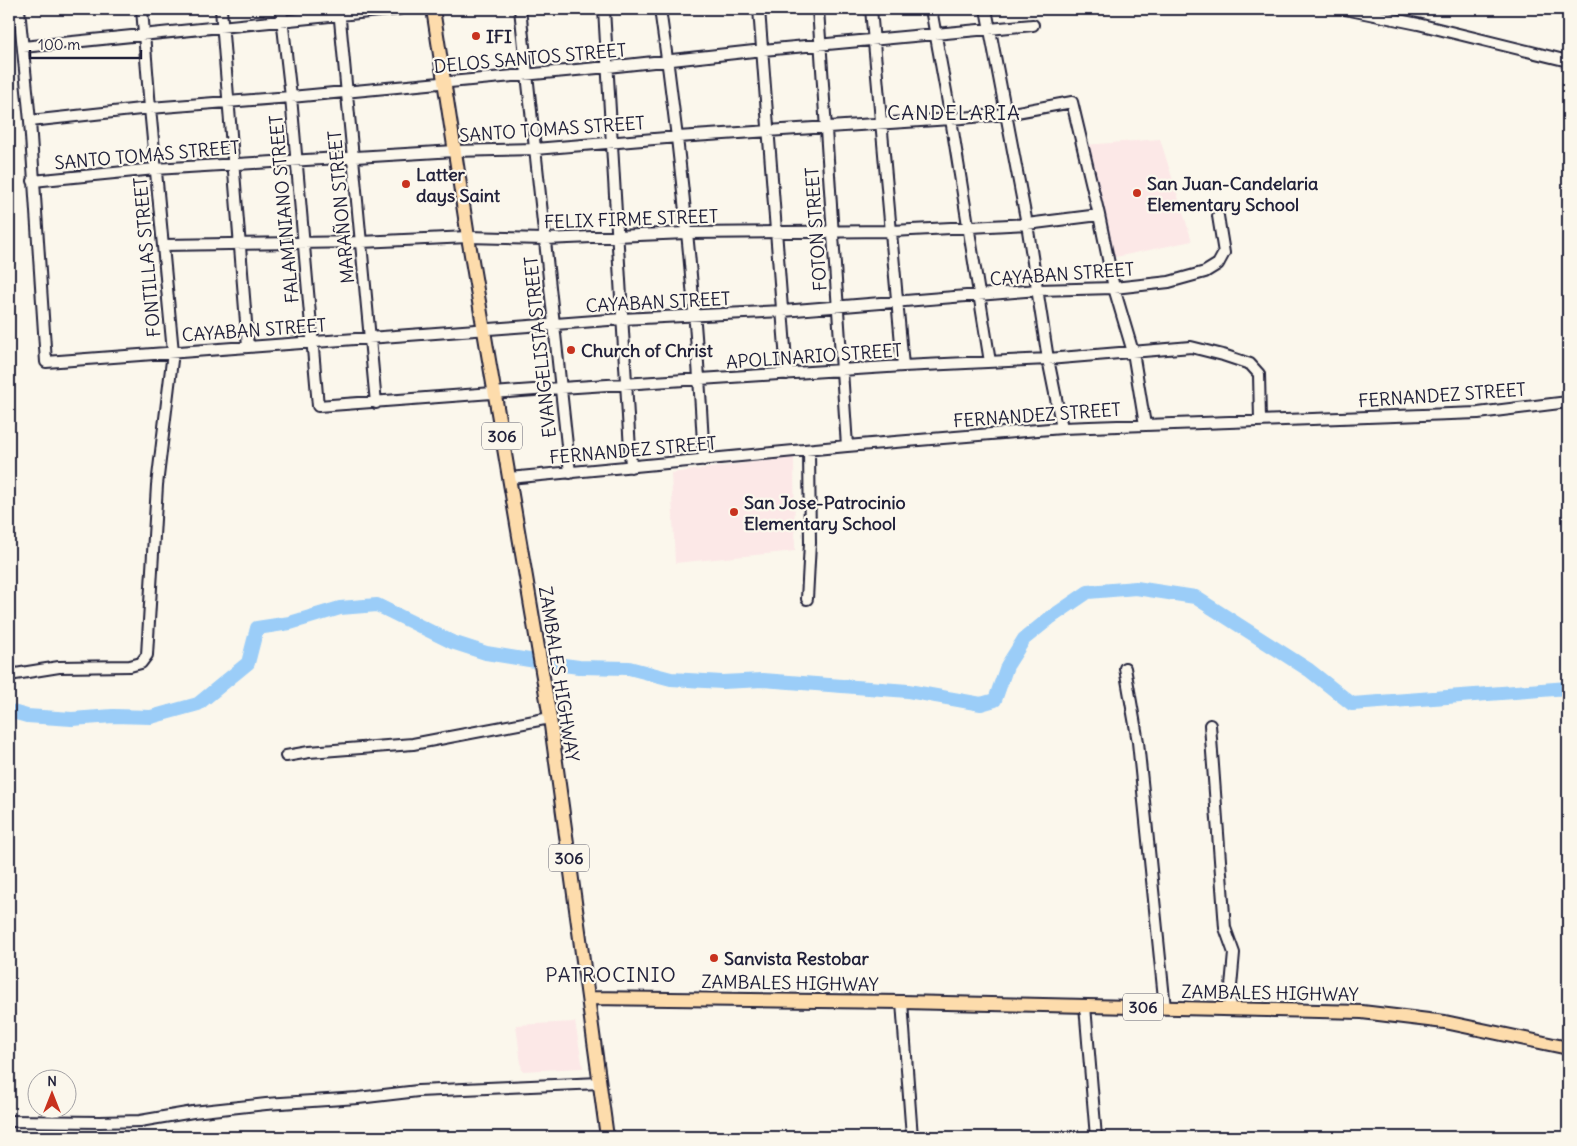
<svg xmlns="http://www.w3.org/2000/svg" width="1577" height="1146" font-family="Delius,sans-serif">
<rect width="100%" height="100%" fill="#fbf7ec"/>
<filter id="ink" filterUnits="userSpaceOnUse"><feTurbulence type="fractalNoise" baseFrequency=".02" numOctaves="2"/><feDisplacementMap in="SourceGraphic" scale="10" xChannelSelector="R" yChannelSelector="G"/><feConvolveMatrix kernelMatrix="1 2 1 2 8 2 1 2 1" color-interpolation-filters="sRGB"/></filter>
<g filter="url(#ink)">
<!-- built -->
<path fill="#fce8e7" d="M1160 139 1192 241 1111 258 1085 145Z
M794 457 795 551 675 563 671 473Z
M575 1022 583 1068 522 1071 516 1025Z"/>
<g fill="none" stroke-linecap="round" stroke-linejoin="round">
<!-- river -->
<path stroke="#9bcdf8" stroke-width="14" d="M9 711 27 716 72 719 113 716 151 717 198 704 248 663 257 628 290 623 340 608 377 605 452 642 486 653 548 663 579 667 629 668 671 679 722 682 763 680 908 691 981 704 995 700 1007 666 1024 639 1050 618 1088 592 1136 588 1195 597 1309 670 1352 704 1568 688"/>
<!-- minor casing -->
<g stroke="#22223b" stroke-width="14">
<path id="minor" d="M19 9 30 121 46 362 622 319 783 311 1038 290 1114 288 1169 282 1205 272 1218 264 1224 253 1218 216
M221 9 248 347
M281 9 291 97 318 406 561 388 903 366 1048 359 1191 347 1223 355 1250 364 1259 374 1260 420
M339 9 376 403
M520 9 570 473
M604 9 631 467
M660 9C682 158 696 309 704 460
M759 9 787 374
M818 9 847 446
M871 9 903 366
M931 9 951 119 990 362
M986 9 1027 224 1048 359 1062 428
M1345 9 1418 24 1568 61
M23 47 399 9
M30 121 150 108 291 97 608 67 763 50 1033 25
M33 181 155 169 455 151 535 149 678 137 951 119 1006 114 1072 102 1099 215 1114 288 1133 352 1145 425
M163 245 361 242 468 237 545 239 686 233 892 231 1027 224 1099 215
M509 478 847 446 1062 428 1478 413 1568 402
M807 599 810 543 809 450
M1125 668 1138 742 1165 1008
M9 675 59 667 130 666 141 663 147 655 157 485 173 352 150 108 142 9
M1210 725 1225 928 1234 953 1229 1009
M286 756 309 752 413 744 550 718
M902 1002 912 1137
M1085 1006 1096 1137
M9 1121 100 1122 140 1121 193 1112 266 1104 358 1098 418 1091 600 1083"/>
</g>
<!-- major casing -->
<g stroke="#22223b" stroke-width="16">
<path id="major" d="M433 9 468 237 550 718 607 1137
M589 998 902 1002 1362 1012 1445 1022 1568 1048"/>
</g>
<!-- minor -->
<use href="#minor" stroke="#fbf7ec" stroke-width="10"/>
<!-- major -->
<use href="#major" stroke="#fddcac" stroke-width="12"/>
</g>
</g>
<!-- markers -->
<g fill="#c8321e" stroke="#fbf7ec" stroke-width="2">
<circle cx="476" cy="36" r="5"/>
<circle cx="406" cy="184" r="5"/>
<circle cx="1137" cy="193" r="5"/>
<circle cx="571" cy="350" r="5"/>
<circle cx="734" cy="512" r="5"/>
<circle cx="714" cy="958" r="5"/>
</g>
<g text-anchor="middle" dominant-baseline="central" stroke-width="4.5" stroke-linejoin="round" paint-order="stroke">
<!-- shield labels -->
<g fill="#fbf7ec" stroke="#636270" stroke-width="1">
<rect x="482" y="422.5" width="40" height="27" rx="4"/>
<rect x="549" y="844.5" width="40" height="27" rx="4"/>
<rect x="1123" y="993.5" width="40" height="27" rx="4"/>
</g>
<g font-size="16" font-weight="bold" fill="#22223b">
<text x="502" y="436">306</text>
<text x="569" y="858">306</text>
<text x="1143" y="1007">306</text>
</g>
<!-- poi labels -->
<g font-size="18" font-weight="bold" fill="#22223b" stroke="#fbf7ec" text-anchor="start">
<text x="486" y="36">IFI</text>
<text x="416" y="174">Latter<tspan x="416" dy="21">days Saint</tspan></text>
<text x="1147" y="183">San Juan-Candelaria<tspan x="1147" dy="21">Elementary School</tspan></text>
<text x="581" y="350">Church of Christ</text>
<text x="744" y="502">San Jose-Patrocinio<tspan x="744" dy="21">Elementary School</tspan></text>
<text x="724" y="958">Sanvista Restobar</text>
</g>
<!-- street labels -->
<g font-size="18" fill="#22223b" stroke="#fbf7ec">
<text transform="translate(530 58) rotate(-5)">DELOS SANTOS STREET</text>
<text transform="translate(552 129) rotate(-4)">SANTO TOMAS STREET</text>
<text transform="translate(147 155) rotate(-5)">SANTO TOMAS STREET</text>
<text transform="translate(341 207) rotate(-95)">MARAÑON STREET</text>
<text transform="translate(284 209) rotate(-95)">FALAMINIANO STREET</text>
<text transform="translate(631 219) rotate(-2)">FELIX FIRME STREET</text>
<text transform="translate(816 229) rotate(-94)">FOTON STREET</text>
<text transform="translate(147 257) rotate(-95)">FONTILLAS STREET</text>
<text transform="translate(1062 274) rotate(-4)">CAYABAN STREET</text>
<text transform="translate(658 302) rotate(-3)">CAYABAN STREET</text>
<text transform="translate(254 330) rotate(-4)">CAYABAN STREET</text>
<text transform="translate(540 347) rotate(-96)">EVANGELISTA STREET</text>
<text transform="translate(814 356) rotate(-4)">APOLINARIO STREET</text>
<text transform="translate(1442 395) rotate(-4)">FERNANDEZ STREET</text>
<text transform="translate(1037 415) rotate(-4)">FERNANDEZ STREET</text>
<text transform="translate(633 450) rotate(-5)">FERNANDEZ STREET</text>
<text transform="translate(559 674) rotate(81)">ZAMBALES HIGHWAY</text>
<text transform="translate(790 983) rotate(1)">ZAMBALES HIGHWAY</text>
<text transform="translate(1270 993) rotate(1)">ZAMBALES HIGHWAY</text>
</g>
<!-- quarter labels -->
<g font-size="20" letter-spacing="1" fill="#22223b" stroke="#fbf7ec">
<text x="954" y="112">CANDELARIA</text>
<text x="611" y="974">PATROCINIO</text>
</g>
</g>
<!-- margin -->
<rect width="1577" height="1146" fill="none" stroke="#fbf7ec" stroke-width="30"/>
<rect x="15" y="15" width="1547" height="1116" fill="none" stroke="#22223b" stroke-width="2" filter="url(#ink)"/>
<!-- north arrow -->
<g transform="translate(52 1094)"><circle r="24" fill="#fbf7ec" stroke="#a4a2a5"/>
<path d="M0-4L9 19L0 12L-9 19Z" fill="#c8321e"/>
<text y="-8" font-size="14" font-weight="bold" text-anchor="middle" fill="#22223b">N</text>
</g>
<!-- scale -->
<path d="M30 50v8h111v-8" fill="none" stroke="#22223b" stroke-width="2.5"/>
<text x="38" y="50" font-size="15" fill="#22223b" stroke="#fbf7ec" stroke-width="4" paint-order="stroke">100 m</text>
</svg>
